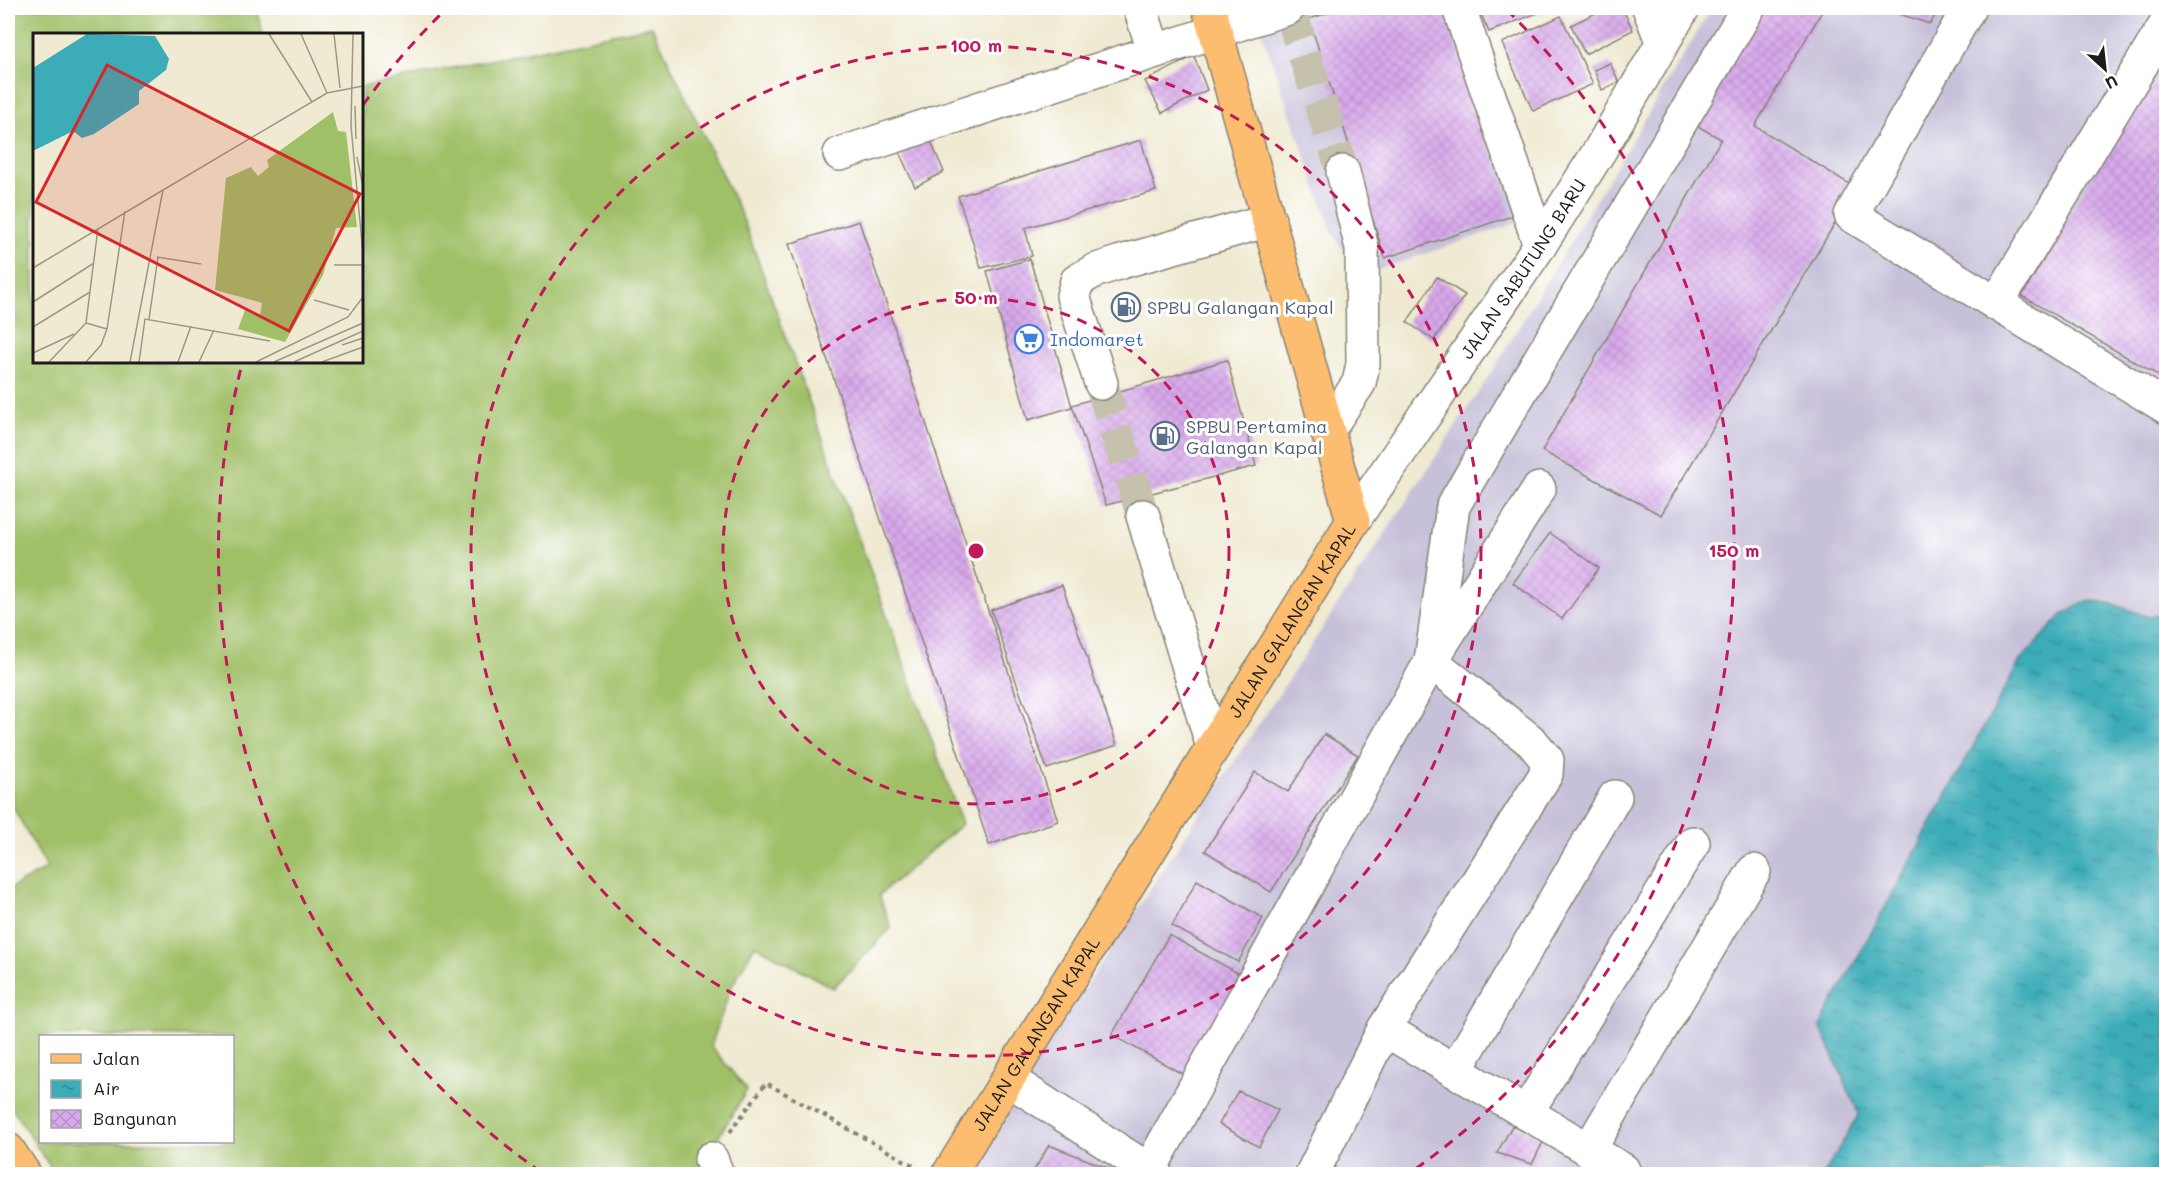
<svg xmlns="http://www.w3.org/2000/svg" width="2174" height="1182" font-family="Mali,sans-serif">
<defs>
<pattern id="water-ripples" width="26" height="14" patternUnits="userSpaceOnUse" patternTransform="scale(1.5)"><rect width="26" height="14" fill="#3bacb8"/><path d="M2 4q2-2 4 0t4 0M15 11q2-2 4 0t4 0" fill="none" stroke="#318b95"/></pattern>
<pattern id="building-cross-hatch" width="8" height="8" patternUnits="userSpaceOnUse" patternTransform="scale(1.5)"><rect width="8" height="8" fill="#d8a9eb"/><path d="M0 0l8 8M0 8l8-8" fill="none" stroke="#b991c9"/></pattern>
</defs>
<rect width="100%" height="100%" fill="#fff"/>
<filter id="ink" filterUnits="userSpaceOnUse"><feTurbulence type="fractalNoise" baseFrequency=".0167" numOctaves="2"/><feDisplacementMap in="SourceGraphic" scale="12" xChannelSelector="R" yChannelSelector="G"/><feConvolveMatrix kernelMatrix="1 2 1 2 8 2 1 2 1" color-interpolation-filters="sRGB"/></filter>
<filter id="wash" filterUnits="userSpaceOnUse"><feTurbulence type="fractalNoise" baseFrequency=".008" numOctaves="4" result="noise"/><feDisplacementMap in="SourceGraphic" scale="24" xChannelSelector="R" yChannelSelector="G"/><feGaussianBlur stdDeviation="1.35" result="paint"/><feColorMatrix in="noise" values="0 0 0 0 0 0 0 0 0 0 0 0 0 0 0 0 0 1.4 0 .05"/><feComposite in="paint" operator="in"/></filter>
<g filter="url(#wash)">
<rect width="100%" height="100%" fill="#efead1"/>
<!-- industrial -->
<path fill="#c7c0d9" d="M1253 8H1454L1522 221 1359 276 1332 232Z
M1712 8H2166V613L2149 617 2109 603 1820 1026 1859 1114 1824 1174H962L1491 373Z"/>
<!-- grass -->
<path fill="#a0c068" stroke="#5e6e42" stroke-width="1.5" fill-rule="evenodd" d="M8 8H272L256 10 263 34H34V362H362V87L652 26 743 219 962 824 879 895 891 928 833 988 755 945 730 990 711 1046 747 1090 696 1174H55L8 1102V890L47 868 13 807 8 770ZM40 1036H232V1142H40Z"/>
<!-- water -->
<path fill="url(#water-ripples)" stroke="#2c646a" stroke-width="1.5" d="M2088 600 2109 603 2149 617 2166 613V1174H1824L1859 1114 1820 1026 2020 661 2062 615Z"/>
<g id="blocks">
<!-- building -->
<path fill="url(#building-cross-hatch)" d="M1343 8H1443L1512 216 1385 258 1309 19Z
M1478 8H1550L1489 32Z
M1606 8H1622L1633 30 1585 54 1571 25Z
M1760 8H1824L1755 126 1856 188 1661 515 1542 451 1721 139 1694 124Z
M1881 8H1940L1930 24Z
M1561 16 1593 84 1533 111 1502 43Z
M2166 51V380L2022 296Z
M1194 56 1207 90 1162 113 1145 81Z
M1610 63 1619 82 1602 90 1594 70Z
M927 132 944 172 915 187 897 147Z
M1141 140 1156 191 1025 228 1032 256 981 268 958 196Z
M859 221 1058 821 989 845 789 244Z
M1030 259 1072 407 1028 420 987 271Z
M1437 277 1465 295 1434 340 1407 322Z
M1227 360 1256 466 1106 505 1072 405Z
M1550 533 1599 568 1562 619 1513 583Z
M1062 585 1117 745 1047 769 991 610Z
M1324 734 1358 755 1271 892 1205 851 1255 772 1288 792Z
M1197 880 1263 918 1238 962 1172 926Z
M1169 935 1243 976 1186 1076 1112 1035Z
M1238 1091 1278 1110 1259 1147 1219 1124Z
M1512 1126 1544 1140 1532 1164 1497 1153Z
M1049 1145 1121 1173 1120 1174H1032Z"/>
</g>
</g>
<g filter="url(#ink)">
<use href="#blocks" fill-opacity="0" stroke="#868376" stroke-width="1.5"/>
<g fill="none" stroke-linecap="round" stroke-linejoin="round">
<!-- minor-tunnel -->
<path stroke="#c5c1ad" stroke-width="33" stroke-dasharray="33 16" stroke-linecap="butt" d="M1289 8 1343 172
M1101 383 1143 516"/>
<!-- minor casing -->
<g stroke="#868376" stroke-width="36">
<g id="minor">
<path d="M1140 8 1154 50"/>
<path d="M1459 8 1540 245"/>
<path d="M1649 8 1662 41"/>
<path d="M1969 8 1851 215 2166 407"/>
<path d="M840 154 1288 8"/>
<path d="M1996 304 2166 24"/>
<path d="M1101 383 1073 296 1077 281 1094 271 1121 262 1269 220"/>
<path d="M1327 431 1359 383 1363 364 1362 248 1343 172"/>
<path d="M1143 516 1213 747"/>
<path id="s1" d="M1353 521 1540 245 1600 150 1683 8"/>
<path d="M1384 1029 1623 1170 1624 1174"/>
<path d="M1455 1071 1615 797"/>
<path d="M1008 1079 1155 1174"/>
<path d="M1526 1113 1693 843"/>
<path d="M1589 1150 1754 871"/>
<path d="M711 1159 717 1174"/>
<path d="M1147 1174 1431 661 1453 506 1748 8"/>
<path d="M1312 1174 1384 1029 1546 774 1547 760 1532 742 1431 661 1539 489"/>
</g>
</g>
<!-- major casing -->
<g stroke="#868376" stroke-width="36">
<g id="major">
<path id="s2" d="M949 1174 1353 521 1209 8"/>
</g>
</g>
<!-- highway casing -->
<g stroke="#868376" stroke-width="36">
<path id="highway" d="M8 1150 24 1174"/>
</g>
<!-- path -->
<path stroke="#868376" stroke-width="4" stroke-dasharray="4.5 4.5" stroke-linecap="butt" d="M730 1132 766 1083 918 1168"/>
<!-- minor -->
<use href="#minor" stroke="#fff" stroke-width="33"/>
<!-- major -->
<use href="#major" stroke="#fcbd6f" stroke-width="33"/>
<!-- highway -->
<use href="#highway" stroke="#fcbd6f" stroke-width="33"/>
</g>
</g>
<!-- distance rings -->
<g fill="none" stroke="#c2185b" stroke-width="3" stroke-dasharray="10 8">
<circle cx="976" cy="551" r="253"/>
<circle cx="976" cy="551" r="505"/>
<path d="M541 1172A758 758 0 0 1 241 368M363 105A758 758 0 0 1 445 10M1507 10A758 758 0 0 1 1411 1172"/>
</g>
<!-- icons -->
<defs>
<g id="fuel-ring" transform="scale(1.5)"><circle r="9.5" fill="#fff" stroke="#5c6f8a" stroke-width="1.5"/><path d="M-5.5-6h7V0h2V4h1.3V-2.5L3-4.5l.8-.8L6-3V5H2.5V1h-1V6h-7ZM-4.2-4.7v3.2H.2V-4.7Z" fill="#5c6f8a"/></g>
<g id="supermarket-ring" transform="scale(1.5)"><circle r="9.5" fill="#fff" stroke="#3f7fe0" stroke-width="1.5"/><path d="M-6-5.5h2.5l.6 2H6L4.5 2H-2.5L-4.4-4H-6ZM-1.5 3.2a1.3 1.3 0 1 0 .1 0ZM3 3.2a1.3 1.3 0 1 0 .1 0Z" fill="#3f7fe0"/></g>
</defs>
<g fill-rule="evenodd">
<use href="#fuel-ring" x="1126" y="307"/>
<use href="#supermarket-ring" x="1029" y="339"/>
<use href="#fuel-ring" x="1165" y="436"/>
</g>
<g text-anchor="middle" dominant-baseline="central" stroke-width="6" stroke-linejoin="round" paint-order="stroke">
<!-- street labels -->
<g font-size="18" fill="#1c1c1c" stroke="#fff">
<text stroke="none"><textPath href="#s1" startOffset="304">JALAN SABUTUNG BARU</textPath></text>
<text stroke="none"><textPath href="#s2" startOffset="651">JALAN GALANGAN KAPAL</textPath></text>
<text stroke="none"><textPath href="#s2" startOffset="165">JALAN GALANGAN KAPAL</textPath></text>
</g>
<!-- service labels -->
<g font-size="18" fill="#4e5e75" stroke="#fff" text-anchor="start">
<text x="1147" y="307">SPBU Galangan Kapal</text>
<text x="1186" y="426">SPBU Pertamina<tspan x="1186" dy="21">Galangan Kapal</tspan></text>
</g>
<!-- shop labels -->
<g font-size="18" fill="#366cbe" stroke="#fff" text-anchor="start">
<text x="1050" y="339">Indomaret</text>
</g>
</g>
<!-- overview -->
<g transform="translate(33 33)">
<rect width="330" height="330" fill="#efead1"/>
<path d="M300 79 305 98 313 99 324 194 303 195 290 242 252 309 205 296 212 277 227 282 229 270 182 257 193 145 218 134 225 143 236 134 234 127Z" fill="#a0c068"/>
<path d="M54 1 122 3 136 26 133 37 106 58V71L61 101 49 105 40 98 0 118V35Z" fill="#3bacb8"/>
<path fill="none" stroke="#9b9889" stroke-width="1.5" d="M236 1 279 69M268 1 294 60M301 1 307 55M320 1 318 93 330 221M322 73 323 106M324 124 330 154M124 224 168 231M301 232H330M0 235 130 157M281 267 316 277M0 269 61 230M116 286 125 224M53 290 74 296M0 294 57 259M309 312 330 305M0 320 41 301M16 329 53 290 65 195M53 329 68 312 74 296 92 178M97 329 130 157 294 60 330 53M106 329 112 286 237 308M145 329 158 293M166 329 181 297M223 329 315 284 330 264M241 329 330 290M261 329 330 298M289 329 330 314"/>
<path fill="#d62828" fill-opacity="0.15" stroke="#d62828" stroke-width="3" d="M74 32 327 161 256 298 3 169Z"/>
<rect width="330" height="330" fill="none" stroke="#1c1c1c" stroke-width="3"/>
</g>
<circle cx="976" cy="551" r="9" fill="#c2185b" stroke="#fff" stroke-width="3"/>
<g font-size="18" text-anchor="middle" font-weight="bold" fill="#c2185b" stroke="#fff" stroke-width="6" stroke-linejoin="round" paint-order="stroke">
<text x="976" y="52">100 m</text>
<text x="976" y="304">50 m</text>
<text x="1734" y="557">150 m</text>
</g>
<!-- margin -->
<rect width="2174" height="1182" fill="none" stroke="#fff" stroke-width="30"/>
<!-- legend -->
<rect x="39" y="1035" width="195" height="108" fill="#ffffff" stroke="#a4a4a4" stroke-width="1.5"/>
<rect x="51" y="1054" width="30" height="9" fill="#fcbd6f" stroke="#a4a4a4" stroke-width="1.5"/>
<text x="93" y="1065" font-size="18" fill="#1c1c1c">Jalan</text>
<rect x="51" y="1080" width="30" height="18" fill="url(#water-ripples)" stroke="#a4a4a4" stroke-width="1.5"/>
<text x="93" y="1095" font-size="18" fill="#1c1c1c">Air</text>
<rect x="51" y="1110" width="30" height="18" fill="url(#building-cross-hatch)" stroke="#a4a4a4" stroke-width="1.5"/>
<text x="93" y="1125" font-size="18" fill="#1c1c1c">Bangunan</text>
<!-- north arrow -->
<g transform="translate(2105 69) rotate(153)" stroke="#ffffff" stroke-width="4.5" paint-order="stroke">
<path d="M0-4.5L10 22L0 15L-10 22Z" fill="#1c1c1c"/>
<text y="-9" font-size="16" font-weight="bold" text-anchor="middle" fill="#1c1c1c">U</text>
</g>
</svg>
